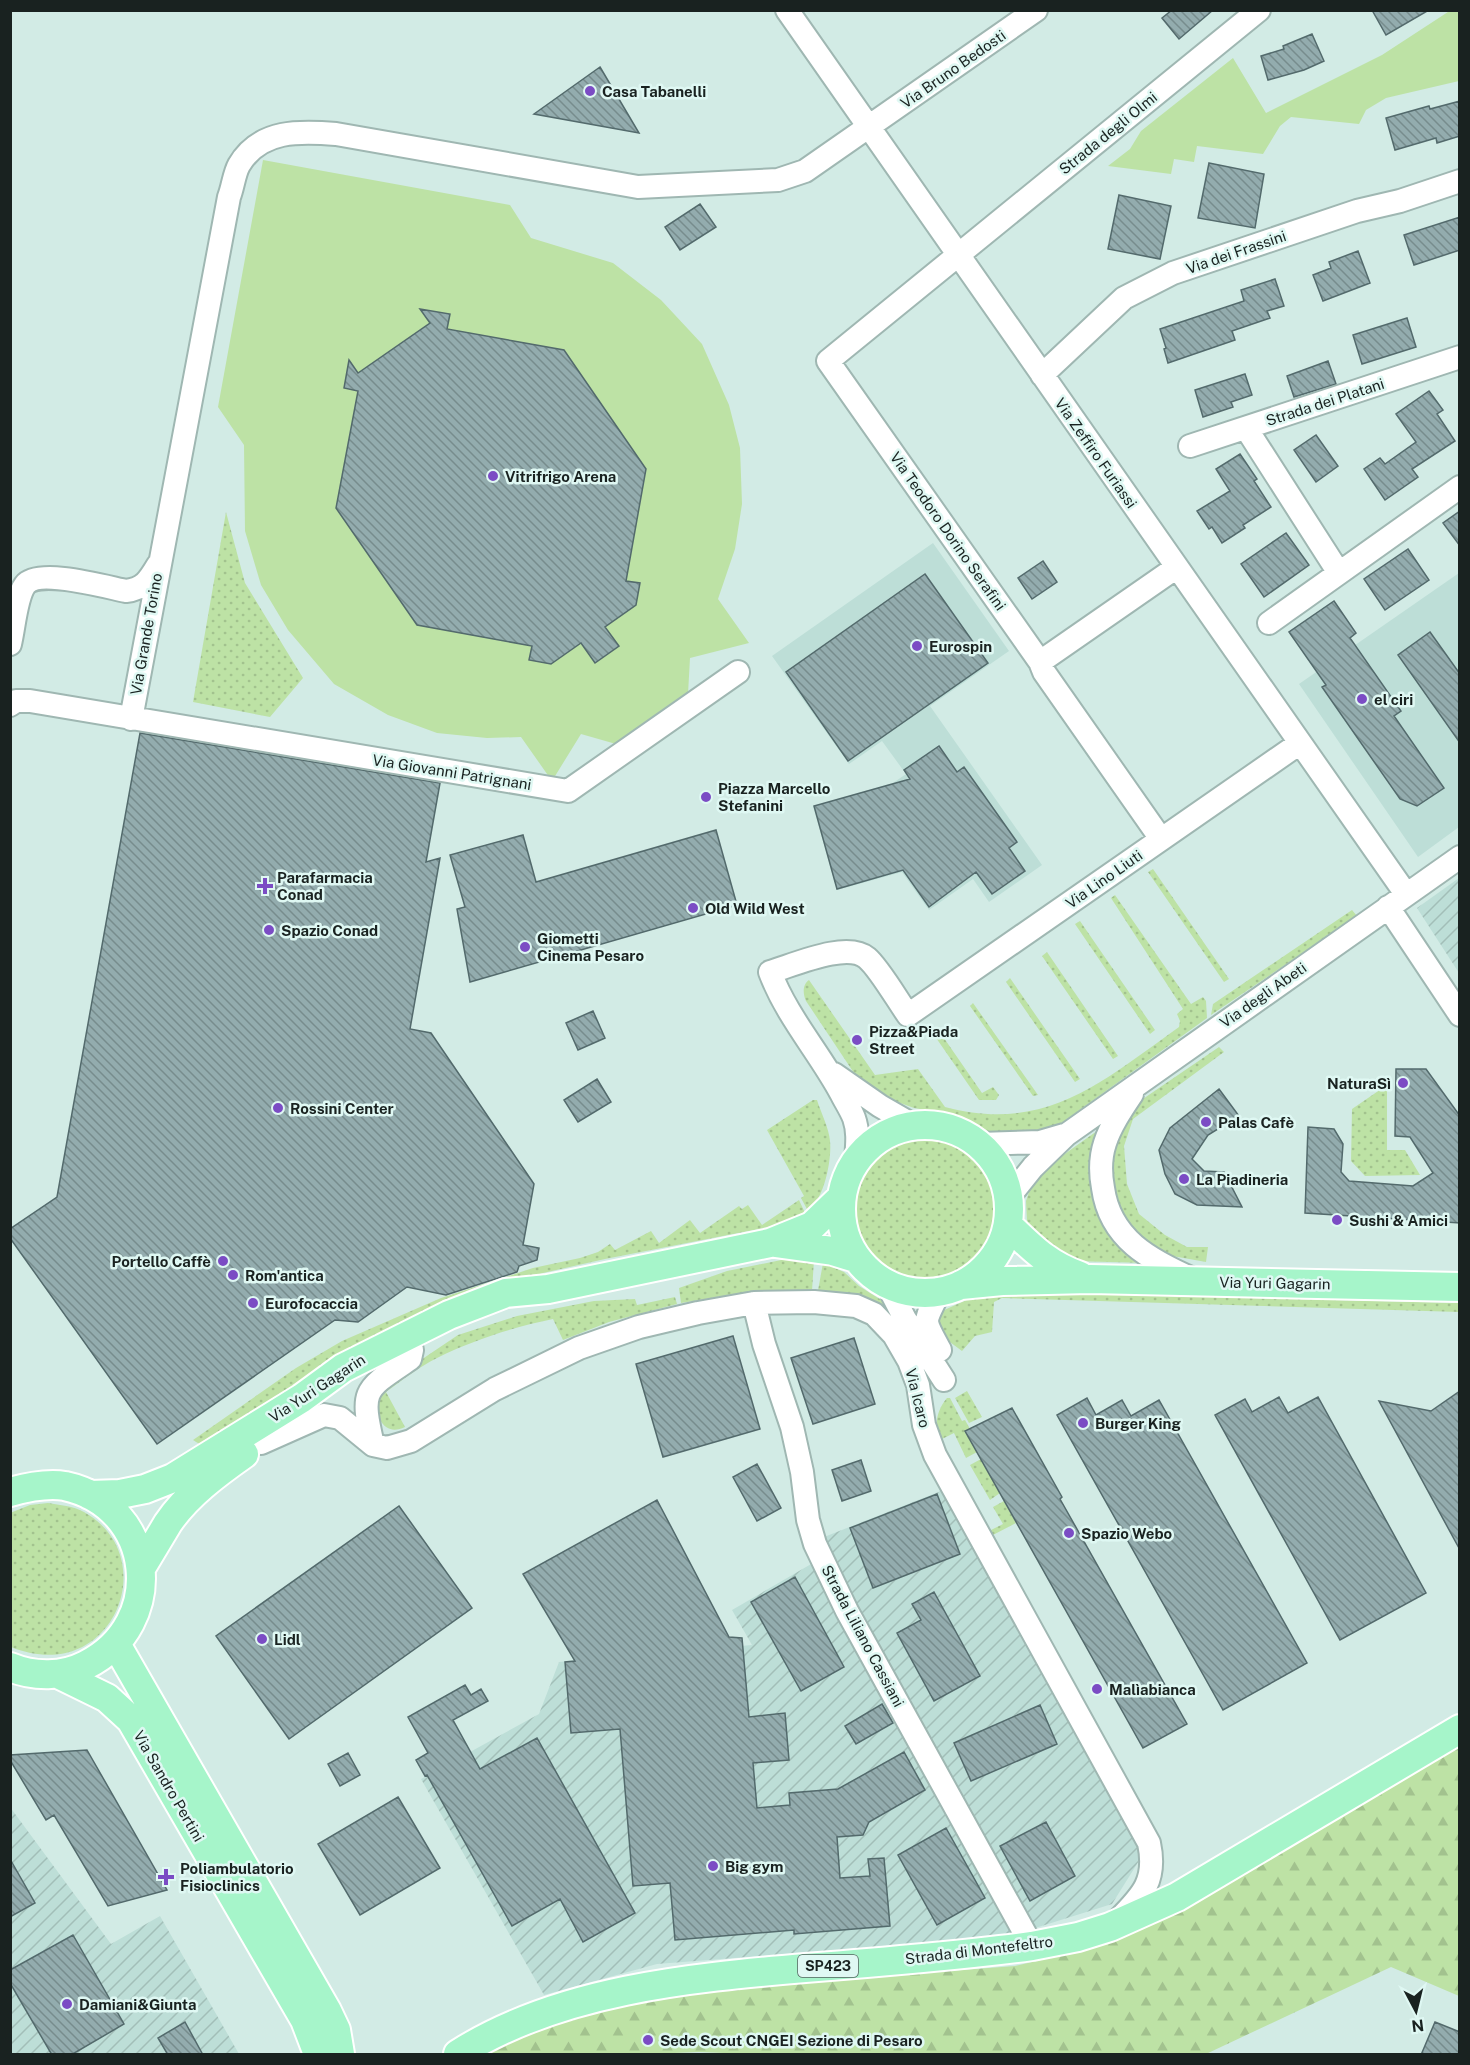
<svg xmlns="http://www.w3.org/2000/svg" width="1470" height="2065" font-family="'Public Sans',sans-serif">
<defs>
<pattern id="industrial-furrows" width="10" height="10" patternUnits="userSpaceOnUse" patternTransform="scale(1.5)"><rect width="10" height="10" fill="#bdded7"/><path d="M-1 1l2-2M0 10L10 0M9 11l2-2" fill="none" stroke="#a2beb8"/></pattern>
<pattern id="grass-dots" width="8" height="8" patternUnits="userSpaceOnUse" patternTransform="scale(1.5)"><rect width="8" height="8" fill="#bde2a5"/><path d="M2 2h.1M6 6h.1" fill="none" stroke="#a2c28e" stroke-width="1.8" stroke-linecap="round"/></pattern>
<pattern id="forest-firs" width="22" height="20" patternUnits="userSpaceOnUse" patternTransform="scale(1.5)"><rect width="22" height="20" fill="#bde2a5"/><path d="M5 1l3.5 6h-7zM16 11l3.5 6h-7z" fill="#a2c28e"/></pattern>
<pattern id="building-back-hatch" width="6" height="6" patternUnits="userSpaceOnUse" patternTransform="scale(1.5)"><rect width="6" height="6" fill="#93acae"/><path d="M-1 5l2 2M0 0l6 6M5-1l2 2" fill="none" stroke="#778c8d"/></pattern>
</defs>
<rect width="100%" height="100%" fill="#d2ebe5"/>
<!-- built -->
<path fill="#bdded7" d="M933 543 1009 651 930 706 1042 865 989 902 973 879 929 910 902 872 837 890 813 806 893 783 906 774 882 741 849 764 772 656Z
M1459 573V827L1418 857 1299 684Z"/>
<!-- industrial -->
<path fill="url(#industrial-furrows)" d="M1459 878V973L1417 908Z
M941 1491 1142 1856 1112 1904 1006 1937 657 1964 544 1995 421 1779 539 1714 559 1662 752 1645 732 1610 825 1556 819 1539Z
M10 1807 111 1944 160 1916 239 2054H11Z"/>
<!-- grass -->
<path fill="url(#grass-dots)" d="M226 512 245 583 303 678 270 717 193 702Z
M1153 869 1229 979 1224 982 1148 872Z
M1115 895 1191 1004 1203 997 1206 1001 1207 1018 1063 1122 1045 1132 993 1134 969 1120 949 1114 914 1108 892 1100 869 1087 854 1073 806 1001C803 994 802 985 809 980L875 1075 918 1069 945 1107C1046 1134 1103 1081 1179 1027L1180 1021 1177 1014 1183 1009 1111 898Z
M1352 910 1357 916 1211 1015 1213 1004Z
M1080 921 1155 1030 1150 1034 1075 924Z
M1047 952 1118 1056 1113 1059 1042 956Z
M1010 978 1080 1079 1075 1082 1006 982Z
M973 1003 1038 1095 1033 1096 970 1006Z
M937 1028 982 1093 993 1087 999 1095 996 1100H979L932 1032Z
M1219 1047 1224 1052 1133 1119 1124 1146 1127 1184 1139 1214 1165 1235 1187 1247H1208L1206 1262 1161 1254 1126 1224 1109 1184 1108 1165 1118 1128 1137 1103Z
M1387 1085V1150H1405L1420 1175 1365 1176 1351 1161 1352 1109Z
M813 1100H817C821 1113 829 1128 830 1141 832 1160 824 1200 808 1211L801 1198 804 1196 767 1130Z
M1104 1126 1094 1170 1147 1263 1072 1261 1031 1232 1027 1221 1026 1201 1032 1183 1045 1168Z
M851 1209a74 74 0 1 1 148 0a74 74 0 1 1-148 0Z
M799 1200 806 1215 774 1226 605 1259 543 1273 477 1295 206 1448 193 1440 296 1368 342 1341 441 1298 533 1268 580 1258 598 1252 610 1244 615 1250 651 1231 659 1243 690 1220 700 1233 739 1206 742 1209 748 1205 762 1225Z
M791 1258 814 1260 812 1291 742 1293 681 1303 679 1288 727 1271Z
M823 1263 844 1272 859 1286 886 1303 926 1370 925 1378 894 1325 817 1296Z
M1001 1292 1460 1303 1459 1312 1002 1298 994 1302 992 1332 975 1336 962 1351 939 1334 936 1316 942 1311 982 1293Z
M675 1297 677 1304 609 1322 563 1340 553 1319C514 1327 473 1340 437 1358 419 1367 402 1380 386 1392L405 1427C394 1432 386 1430 380 1420L376 1422 378 1392 400 1374 458 1335 517 1316 594 1301 635 1299 637 1305Z
M967 1391 982 1417 969 1423 955 1398Z
M947 1398H950L962 1421 965 1420 970 1429 966 1431 977 1452 966 1458 954 1433 942 1439H939C934 1424 937 1410 947 1398Z
M981 1459 1000 1493 990 1500 970 1465Z
M1004 1501 1016 1523 991 1536 989 1531 1003 1524 993 1507Z
M48 1503C60 1505 73 1506 84 1512 165 1557 112 1688 11 1647L10 1513 30 1505Z"/>
<!-- forest -->
<path fill="url(#forest-firs)" d="M1459 1747V1996L1391 1967 1206 2054H748L699 2052 650 2054H485L489 2051 552 2022 605 2004 748 1986 1015 1966 1071 1953 1128 1934Z"/>
<!-- green -->
<path fill="#bde2a5" d="M1451 10 1459 11V81L1386 98 1366 110 1359 124 1291 117 1280 126 1263 154 1197 146 1194 162 1174 159 1171 174 1108 166 1130 149 1141 131 1233 58 1266 113 1382 55Z
M263 160 510 205 531 238 613 263 661 300 702 344 729 405 740 448 742 504 735 549 718 599 749 643 690 658 688 694 616 744 581 734 552 781 521 737 487 738 437 733 388 715 334 684 288 630 261 585 245 531 244 445 218 407Z"/>
<!-- building -->
<path fill="url(#building-back-hatch)" stroke="#536a6c" stroke-width="1.5" d="M1172 10H1213L1179 39 1162 18Z
M1372 10H1429L1386 35Z
M1312 34 1324 61 1304 70 1268 80 1261 56 1284 49 1283 46Z
M600 67 639 133 534 114Z
M1460 101V136L1437 143 1436 138 1395 150 1386 118 1429 106 1430 109Z
M1209 163 1264 174 1255 228 1198 218Z
M1119 195 1171 206 1160 259 1108 249Z
M700 204 716 227 680 250 665 227Z
M1460 217V250L1414 265 1404 235Z
M1358 251 1370 283 1323 301 1313 275 1331 268 1329 262Z
M1275 279 1284 306 1267 311 1270 318 1232 331 1235 340 1168 363 1164 349 1166 348 1160 329 1244 301 1241 290Z
M420 309 450 314 447 329 564 350 646 469 626 581 640 583 636 605 605 627 619 646 595 663 581 643 551 664 529 660 532 646 417 625 336 508 358 391 344 388 349 360 358 373 430 323Z
M1407 318 1416 347 1362 364 1353 335Z
M1328 361 1336 384 1294 397 1287 376Z
M1245 374 1252 395 1231 402 1233 407 1203 417 1195 390Z
M1429 391 1443 410 1437 414 1455 441 1412 469 1418 477 1385 500 1364 469 1380 458 1385 464 1416 442 1396 414Z
M1316 435 1338 466 1316 482 1294 450Z
M1240 454 1257 479 1254 481 1271 507 1243 525 1245 528 1222 543 1212 527 1209 529 1197 511 1230 491 1216 469Z
M1460 511V546L1443 523Z
M1286 533 1309 565 1264 597 1241 564Z
M1408 549 1429 580 1385 610 1364 579Z
M1043 561 1057 582 1032 599 1018 578Z
M925 574 988 663 848 761 786 672Z
M1334 601 1356 633 1350 638 1401 711 1394 716 1444 788 1417 806 1400 799 1322 687 1326 685 1289 632Z
M1430 632 1460 674V743L1398 655Z
M140 733 440 783 426 862 440 858 410 1029 431 1033 534 1184 523 1245 539 1248 537 1260 519 1266 517 1272 446 1295 407 1287 358 1322 335 1320 157 1444 10 1238V1229L57 1197Z
M939 746 957 772 964 767 1017 842 1009 848 1025 871 992 894 976 872 929 907 903 870 837 889 814 806 910 779 904 770Z
M716 830 737 905 470 982 457 909 465 907 450 855 523 835 536 882Z
M593 1011 605 1038 578 1050 566 1023Z
M1396 1069H1426L1460 1116V1223L1305 1213 1308 1127 1334 1129 1343 1144 1341 1172 1349 1181 1413 1186 1433 1173 1410 1137 1395 1136Z
M597 1079 611 1102 578 1122 564 1100Z
M1219 1089 1239 1116 1208 1135 1192 1159 1204 1171 1224 1172 1242 1207 1197 1205 1175 1194 1165 1174 1159 1150 1170 1128Z
M733 1336 760 1429 663 1457 636 1364Z
M854 1338 875 1404 813 1424 791 1358Z
M1460 1391V1550L1379 1401 1431 1411Z
M1279 1397 1288 1413 1318 1397 1426 1593 1340 1640 1215 1415 1245 1399 1252 1412Z
M1087 1398 1096 1415 1122 1400 1131 1416 1159 1400 1307 1663 1223 1710 1057 1415Z
M1012 1408 1062 1497 1060 1499 1187 1724 1143 1748 965 1431Z
M861 1460 871 1491 842 1501 832 1470Z
M757 1464 781 1508 757 1521 733 1477Z
M937 1494 960 1554 873 1588 850 1528Z
M657 1500 729 1637 742 1638 749 1717 785 1713 789 1760 753 1763 757 1808 790 1805 789 1793 838 1789 904 1752 925 1790 869 1822 863 1835 837 1837 840 1878 870 1876 868 1859 884 1858 890 1926 794 1934V1930L675 1940 670 1883 633 1886 620 1729 571 1733 565 1662 575 1661 523 1574Z
M399 1506 472 1608 289 1739 216 1636Z
M795 1577 844 1667 801 1691 751 1602Z
M934 1592 980 1676 934 1701 897 1633 921 1620 912 1604Z
M465 1685 471 1695 481 1689 488 1701 453 1720 480 1769 537 1738 635 1913 583 1942 560 1899 512 1926 427 1775 425 1776 416 1760 428 1753 408 1717Z
M882 1704 893 1723 856 1744 845 1726Z
M1040 1705 1057 1744 971 1781 954 1743Z
M87 1750 167 1890 108 1906 54 1815 46 1820 10 1760V1755Z
M348 1753 360 1775 340 1786 328 1764Z
M398 1797 440 1868 360 1915 318 1844Z
M1046 1822 1075 1876 1030 1901 1000 1846Z
M946 1828 985 1898 937 1925 898 1855Z
M10 1859 35 1903 10 1917Z
M73 1935 124 2024 71 2055H52L10 1983V1970Z
M185 2022 203 2055H168L158 2038Z
M1435 2022 1460 2032V2055H1421Z"/>
<g fill="none" stroke-linecap="round" stroke-linejoin="round">
<!-- minor casing -->
<g stroke="#9fb7b2" stroke-width="26">
<path id="minor" d="M787 10 1406 894
M1042 375 1124 298 1173 273 1357 211 1400 201 1460 181
M1246 428 1339 573
M1190 446 1460 357
M1269 623 1460 487
M10 644C14 628 16 597 25 585 38 568 106 587 126 591 144 589 149 580 158 565
M1040 662 1177 567
M10 705 16 701H30L568 791 738 672
M131 719 229 197C233 187 234 174 239 165 260 129 301 131 336 134L638 187 778 180 805 171 1036 10
M1161 839 1044 672 1040 662 828 361 1259 10
M1388 907 1460 1015
M834 1074 880 1106 913 1125
M1132 1094C1122 1109 1111 1125 1105 1143 1100 1158 1100 1172 1103 1188 1110 1239 1150 1260 1193 1279
M979 1144 1040 1142 1064 1135
M856 1160C857 1146 859 1132 854 1118 851 1110 845 1101 841 1093 819 1052 787 1017 770 972 794 965 847 941 867 958 879 968 898 1001 908 1015L1300 743
M1009 1197 1033 1167 1066 1135 1460 857
M887 1284 905 1319 944 1380
M939 1292C924 1325 922 1316 940 1350
M754 1303 764 1344 792 1427 802 1472 808 1520 815 1544 847 1611 1032 1946
M261 1443 324 1415 340 1418 373 1445 387 1448 411 1441 495 1389 579 1348 639 1327 698 1313 754 1303 814 1302 856 1306 874 1314 894 1335 909 1361 918 1385 924 1425 935 1455 1149 1843C1157 1880 1143 1895 1118 1920
M373 1445C360 1389 364 1390 410 1359L412 1350"/>
</g>
<!-- major casing -->
<g stroke="#fff" stroke-width="32">
<path id="major" d="M841 1209a84 84 0 1 1 168 0a84 84 0 1 1-168 0Z
M1008 1225C1032 1248 1048 1265 1080 1276
M775 1243 833 1251 856 1258
M961 1285 1002 1281 1090 1279 1460 1287
M10 1492C28 1487 47 1483 65 1486 156 1506 168 1624 86 1665 63 1677 34 1677 10 1667
M90 1495 120 1494 145 1489 173 1478 302 1398 343 1368 449 1315 506 1293 548 1289 770 1243 812 1226 841 1198
M141 1568C150 1553 159 1538 168 1523 187 1495 217 1473 244 1454
M116 1644 327 2011 336 2030 340 2054
M58 1674 107 1698 131 1720 305 2020 318 2054
M458 2054C559 1990 689 1978 805 1968 881 1962 957 1956 1032 1946L1078 1937 1110 1927 1177 1897 1460 1729"/>
</g>
<!-- minor -->
<use href="#minor" stroke="#fff" stroke-width="22"/>
<!-- major -->
<use href="#major" stroke="#a6f5ca" stroke-width="28"/>
</g>
<!-- markers -->
<g fill="#7b4cc4" stroke="#dff8f3" stroke-width="2">
<circle cx="590" cy="91" r="6"/>
<circle cx="493" cy="476" r="6"/>
<circle cx="917" cy="646" r="6"/>
<circle cx="1362" cy="699" r="6"/>
<circle cx="706" cy="797" r="6"/>
<path d="M262 877h6v6h6v6h-6v6h-6v-6h-6v-6h6z"/>
<circle cx="693" cy="908" r="6"/>
<circle cx="269" cy="930" r="6"/>
<circle cx="525" cy="947" r="6"/>
<circle cx="857" cy="1040" r="6"/>
<circle cx="1403" cy="1083" r="6"/>
<circle cx="278" cy="1108" r="6"/>
<circle cx="1206" cy="1122" r="6"/>
<circle cx="1184" cy="1179" r="6"/>
<circle cx="1337" cy="1220" r="6"/>
<circle cx="223" cy="1261" r="6"/>
<circle cx="233" cy="1275" r="6"/>
<circle cx="253" cy="1303" r="6"/>
<circle cx="1083" cy="1423" r="6"/>
<circle cx="1069" cy="1533" r="6"/>
<circle cx="262" cy="1639" r="6"/>
<circle cx="1097" cy="1689" r="6"/>
<circle cx="713" cy="1866" r="6"/>
<path d="M163 1868h6v6h6v6h-6v6h-6v-6h-6v-6h6z"/>
<circle cx="67" cy="2004" r="6"/>
<circle cx="648" cy="2040" r="6"/>
</g>
<g text-anchor="middle" dominant-baseline="central" stroke-width="5" stroke-linejoin="round" paint-order="stroke">
<!-- shield labels -->
<rect fill="#dff8f3" stroke="#54625f" stroke-width="1.5" x="798" y="1955" width="60" height="22" rx="4.5"/>
<g font-size="14" font-weight="bold" fill="#192220">
<text x="828" y="1966">SP423</text>
</g>
<!-- street labels -->
<g font-size="15" fill="#192220" stroke="#dff8f3">
<text transform="translate(953 69) rotate(-35)">Via Bruno Bedosti</text>
<text transform="translate(1108 133) rotate(-39)">Strada degli Olmi</text>
<text transform="translate(1236 252) rotate(-19)">Via dei Frassini</text>
<text transform="translate(1325 402) rotate(-18)">Strada dei Platani</text>
<text transform="translate(1096 453) rotate(55)">Via Zeffiro Furiassi</text>
<text transform="translate(948 531) rotate(55)">Via Teodoro Dorino Serafini</text>
<text transform="translate(146 634) rotate(-80)">Via Grande Torino</text>
<text transform="translate(452 772) rotate(9)">Via Giovanni Patrignani</text>
<text transform="translate(1104 879) rotate(-35)">Via Lino Liuti</text>
<text transform="translate(1263 995) rotate(-35)">Via degli Abeti</text>
<text transform="translate(1275 1283) rotate(1)">Via Yuri Gagarin</text>
<text transform="translate(317 1388) rotate(-33)">Via Yuri Gagarin</text>
<text transform="translate(918 1398) rotate(76)">Via Icaro</text>
<text transform="translate(863 1636) rotate(62)">Strada Liliano Cassiani</text>
<text transform="translate(169 1786) rotate(60)">Via Sandro Pertini</text>
<text transform="translate(979 1950) rotate(-7)">Strada di Montefeltro</text>
</g>
<!-- poi labels -->
<g font-size="15" font-weight="bold" fill="#192220" stroke="#dff8f3" text-anchor="start">
<text x="602" y="91">Casa Tabanelli</text>
<text x="505" y="476">Vitrifrigo Arena</text>
<text x="929" y="646">Eurospin</text>
<text x="1374" y="699">el ciri</text>
<text x="718" y="788">Piazza Marcello<tspan x="718" dy="17">Stefanini</tspan></text>
<text x="277" y="877">Parafarmacia<tspan x="277" dy="17">Conad</tspan></text>
<text x="705" y="908">Old Wild West</text>
<text x="281" y="930">Spazio Conad</text>
<text x="537" y="938">Giometti<tspan x="537" dy="17">Cinema Pesaro</tspan></text>
<text x="869" y="1031">Pizza&amp;Piada<tspan x="869" dy="17">Street</tspan></text>
<text x="1391" y="1083" text-anchor="end">NaturaSì</text>
<text x="290" y="1108">Rossini Center</text>
<text x="1218" y="1122">Palas Cafè</text>
<text x="1196" y="1179">La Piadineria</text>
<text x="1349" y="1220">Sushi &amp; Amici</text>
<text x="211" y="1261" text-anchor="end">Portello Caffè</text>
<text x="245" y="1275">Rom'antica</text>
<text x="265" y="1303">Eurofocaccia</text>
<text x="1095" y="1423">Burger King</text>
<text x="1081" y="1533">Spazio Webo</text>
<text x="274" y="1639">Lidl</text>
<text x="1109" y="1689">Malìabianca</text>
<text x="725" y="1866">Big gym</text>
<text x="180" y="1868">Poliambulatorio<tspan x="180" dy="17">Fisioclinics</tspan></text>
<text x="79" y="2004">Damiani&amp;Giunta</text>
<text x="660" y="2040">Sede Scout CNGEI Sezione di Pesaro</text>
</g>
</g>
<!-- border -->
<rect width="1470" height="2065" fill="none" stroke="#192220" stroke-width="24"/>
<!-- north arrow -->
<g transform="translate(1416 2011) rotate(173)" stroke="#dff8f3" stroke-width="4.5" paint-order="stroke">
<path d="M0-4.5L10 22L0 15L-10 22Z" fill="#192220"/>
<text y="-9" font-size="16" font-weight="bold" text-anchor="middle" fill="#192220">N</text>
</g>
</svg>
